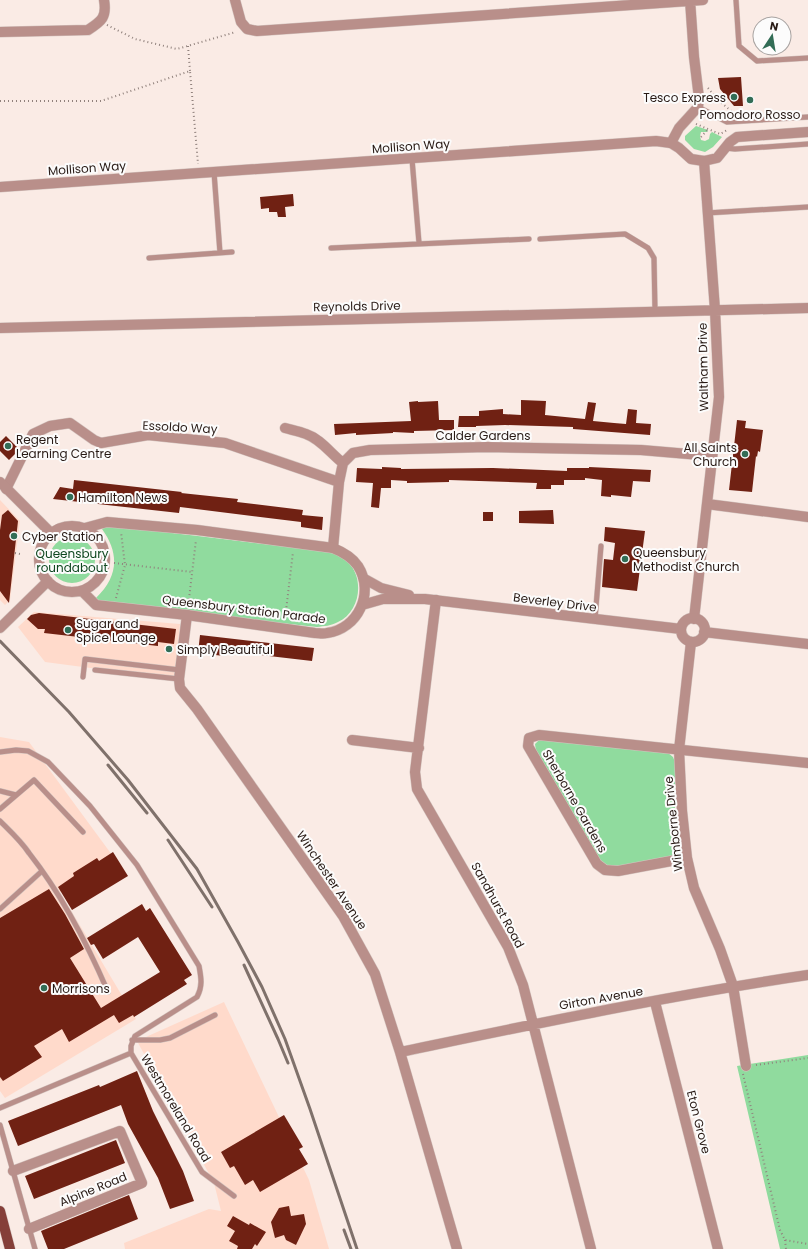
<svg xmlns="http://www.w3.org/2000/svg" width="808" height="1249" font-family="Poppins,sans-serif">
<rect width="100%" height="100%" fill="#faebe5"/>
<!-- built -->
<path fill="#ffdacb" d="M0 500 20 521 10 600 5 605 0 600Z
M34 612 180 624 174 679 45 662 18 627Z
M0 737 29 742 115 859 60 892 136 1019 5 1098 0 1091Z
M224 1002 309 1180 329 1249H125L124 1243 209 1209 221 1211 214 1183 137 1041Z"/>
<!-- green -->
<path fill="#90db9e" d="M696 126 708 130 707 132H701L700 136 701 140 705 141 709 139 710 134 712 132 722 137 713 147 705 152 694 149 685 140V136Z
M106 525 330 552C337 554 343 557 348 562 365 579 360 612 338 622 331 626 324 626 317 627L99 604 96 598C118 577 120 554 102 529Z
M49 560a23 23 0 1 1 46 0a23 23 0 1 1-46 0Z
M540 739 667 752 673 757 675 762V809L680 851 677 856 618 867C606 867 603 863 595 855L536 751 535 744Z
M808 1055V1249H780L737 1066Z"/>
<!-- building -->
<path fill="#702113" d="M741 77 743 106H734L720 89 718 78Z
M293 194 294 206 285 207 286 217H278L277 212H269V208L261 209 260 197Z
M521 400 546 401 545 415 585 419 588 402 596 403 593 421 614 423 626 424 628 409 637 410 636 423 651 424 650 435 573 429V427L505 425 476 426V427H458L459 416H479V411L503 409V414L521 415Z
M418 401V402L438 401 439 420H454V430L414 431V433L393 432V433L356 435V433L335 435 334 424 411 421 409 402Z
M737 420 746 421 745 428 763 430 760 452 758 451 757 457 756 456 752 492 729 490Z
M6 436 19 449 17 452 9 460 0 451V442Z
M382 467 401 468V469L493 468 567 471V468H589V467L651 470 650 482 633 481 631 497 611 495V497L601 496 602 480 585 478V480H564V485H551V489H536L537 483 449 480V482L407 483V481L391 480V488H381L379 508 371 507 373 483 356 482 357 468 382 469Z
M74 480 182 492 181 493 238 499 237 502 303 510 302 515 323 517 322 530 301 527V522L180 507 179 513 53 499 60 487 73 489Z
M8 510 18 521 9 603 0 591V530L2 515Z
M553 510 554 524 519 523V511Z
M483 512H493V521H483Z
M605 527 645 531 637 591 602 587 604 559 613 560 615 543 604 541Z
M39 613 176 629 174 644 158 642V646L44 633 45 629H38L27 619 31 615Z
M200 635 314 648 312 661 225 651 224 656 198 653Z
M113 852 128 876 72 910 58 887 74 876 73 873 97 858 99 861Z
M49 889 65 914 84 949 70 958 101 1008 160 972 138 937 103 959 94 944 91 945 87 938 142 904 146 911 150 908 192 975 184 980 187 984 134 1017 133 1015 119 1023 114 1015 69 1042 62 1029 34 1046 42 1057 3 1081 0 1077V918Z
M137 1071 153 1111 183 1171 194 1201 170 1209 158 1178 128 1124 121 1105 18 1146 8 1121 99 1085 100 1087Z
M284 1115 303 1147 299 1149 308 1164 260 1192 253 1180 245 1185 234 1166 230 1168 221 1152Z
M116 1140 125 1163 34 1199 25 1176Z
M129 1195 138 1219 64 1249H48L41 1231Z
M289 1206 291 1216 304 1214 306 1224 296 1245 286 1240 284 1235 275 1238 271 1222 279 1208Z
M233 1216 249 1225 250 1223 266 1232 257 1246 255 1244 252 1249H237L238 1246 229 1241 235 1231 227 1226Z"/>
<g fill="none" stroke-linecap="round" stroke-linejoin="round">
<!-- service casing -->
<g stroke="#d4c5c0" stroke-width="6">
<path id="service" d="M736 0 739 46 757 61 808 58
M698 107 727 122 808 117
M725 148 735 149 808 144
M412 159 419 243
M214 172 220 253
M707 213 808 207
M540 239 625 234 648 248 654 258 655 311
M331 248 529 239
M149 258 232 252
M595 619 601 546
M95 670 179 679
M83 677 85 659 180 670
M0 752 16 750 28 751 48 762 90 806 137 865 199 966C201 977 203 986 197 997L135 1036 131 1046V1053L202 1172 234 1196
M0 791 16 795
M0 809 34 780 83 832
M0 821C10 831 21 841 29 853 62 895 87 943 108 992
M0 909 42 871
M132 1040H160L170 1038 215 1015
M0 1108 131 1053
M0 1125 35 1249"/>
</g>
<!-- minor casing -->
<g stroke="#d4c5c0" stroke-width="11">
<path id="minor" d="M235 0 241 22 247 29 257 31 703 0
M0 32 88 30C102 21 107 17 104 0
M671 143 679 128 698 107 699 98 694 57 690 0
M0 328 808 308
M285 428C292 430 299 431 306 434 321 439 331 454 343 463
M6 489 33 434 50 426 70 423 94 440 101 443 148 435 225 443 339 482
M707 504 808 517
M333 548 339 482 343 463 353 453 370 450 487 447 641 450 712 456
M436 600 415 772 417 789 508 947 523 985 591 1249
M187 615 179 679 180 688 197 709 343 916 375 974 400 1052 457 1249
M694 619 719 397 715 310 704 161
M691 642 679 750 682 811 687 858 694 888 720 949 733 986 746 1066
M352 740 419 748
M687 858 618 871 605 870 597 864 528 746 529 738 539 735 808 763
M655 1002 718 1249
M400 1052C535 1024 671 995 808 975
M13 1171 120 1131 142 1183 29 1229"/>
</g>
<!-- tertiary casing -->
<g stroke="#d4c5c0" stroke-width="11">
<path id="tertiary" d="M0 187 656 141 671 143 679 148 691 159 704 161 717 158 730 142 737 137 808 132
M0 482 51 533
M39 559a33 33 0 1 1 66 0a33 33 0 1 1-66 0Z
M363 578 381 588 409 595
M82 591 96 605 187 615 315 633C319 633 323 634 327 633 358 629 375 593 358 566 352 557 343 552 333 548L197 530 107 522 85 528
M362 605 383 599H425L681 629
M681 630a12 12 0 1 1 24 0a12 12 0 1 1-24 0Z
M0 628 48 581
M704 632 808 644"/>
</g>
<!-- primary casing -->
<g stroke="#d4c5c0" stroke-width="11">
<path id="primary" d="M0 1211 10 1249"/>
</g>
<!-- path -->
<path stroke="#91827d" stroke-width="2" stroke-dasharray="1 3" stroke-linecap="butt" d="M107 25 135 39 177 49 236 32
M188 46 190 71
M708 88 719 101 735 114
M0 101H101L190 71 198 164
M696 124 720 134 727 130
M701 137 708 129
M15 553 20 554
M114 563 192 572
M116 598 125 565 121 532
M188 607 196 540
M285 619 293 552
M756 1065 808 1058
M743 1074 780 1230 785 1240 808 1244
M785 1240 786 1249"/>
<!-- service -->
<use href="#service" stroke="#b98f8a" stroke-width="5"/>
<!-- minor -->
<use href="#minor" stroke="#b98f8a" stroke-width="10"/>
<!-- tertiary -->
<use href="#tertiary" stroke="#b98f8a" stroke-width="10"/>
<!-- primary -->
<use href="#primary" stroke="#853f39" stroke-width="10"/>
<!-- rail -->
<path stroke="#7f716b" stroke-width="3" d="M0 641 69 712 128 780 197 869 238 942 262 987 285 1039 310 1109 357 1249
M108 765 147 813
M168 840 212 907
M244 965 278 1039 288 1063
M344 1230 351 1249"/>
</g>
<!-- markers -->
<g fill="#326d56" stroke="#fcfcfc" stroke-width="1.5">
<circle cx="734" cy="97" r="4"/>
<circle cx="750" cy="100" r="4"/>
<circle cx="8" cy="446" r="4"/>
<circle cx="745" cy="454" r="4"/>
<circle cx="70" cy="497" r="4"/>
<circle cx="14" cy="536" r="4"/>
<circle cx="625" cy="559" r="4"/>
<circle cx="68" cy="630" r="4"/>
<circle cx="169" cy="649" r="4"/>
<circle cx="44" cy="988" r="4"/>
</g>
<g text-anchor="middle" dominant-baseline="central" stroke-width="4" stroke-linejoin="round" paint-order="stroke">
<!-- poi labels -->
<g font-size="12" fill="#281a15" stroke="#fcfcfc" text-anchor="start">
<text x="726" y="97" text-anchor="end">Tesco Express</text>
<text x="750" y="114" text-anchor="middle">Pomodoro Rosso</text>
<text x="16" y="439">Regent<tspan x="16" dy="14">Learning Centre</tspan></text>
<text x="737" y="447" text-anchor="end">All Saints<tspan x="737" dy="14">Church</tspan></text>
<text x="78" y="497">Hamilton News</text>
<text x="22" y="536">Cyber Station</text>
<text x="633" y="552">Queensbury<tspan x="633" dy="14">Methodist Church</tspan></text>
<text x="76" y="623">Sugar and<tspan x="76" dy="14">Spice Lounge</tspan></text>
<text x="177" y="649">Simply Beautiful</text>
<text x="52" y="988">Morrisons</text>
</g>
<!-- street labels -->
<g font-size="12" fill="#281a15" stroke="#fcfcfc">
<text transform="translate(411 146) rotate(-4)">Mollison Way</text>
<text transform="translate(87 168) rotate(-4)">Mollison Way</text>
<text transform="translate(357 306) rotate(-1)">Reynolds Drive</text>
<text transform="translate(703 367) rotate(-91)">Waltham Drive</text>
<text transform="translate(180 427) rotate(3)">Essoldo Way</text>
<text x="483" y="435">Calder Gardens</text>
<text transform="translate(555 602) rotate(7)">Beverley Drive</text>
<text transform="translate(244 609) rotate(7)">Queensbury Station Parade</text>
<text transform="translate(575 801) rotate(60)">Sherborne Gardens</text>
<text transform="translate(673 824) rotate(-96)">Wimborne Drive</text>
<text transform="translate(332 880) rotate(56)">Winchester Avenue</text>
<text transform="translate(498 905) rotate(61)">Sandhurst Road</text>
<text transform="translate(601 998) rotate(-10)">Girton Avenue</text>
<text transform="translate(176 1108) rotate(59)">Westmoreland Road</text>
<text transform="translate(699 1122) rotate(76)">Eton Grove</text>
<text transform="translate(93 1189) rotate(-22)">Alpine Road</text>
</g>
<!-- park labels -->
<g font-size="12" fill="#0f4720" stroke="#fcfcfc">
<text x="72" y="553">Queensbury<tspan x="72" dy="14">roundabout</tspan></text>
</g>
</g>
<!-- north arrow -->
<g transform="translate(772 36) rotate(12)"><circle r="19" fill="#fcfcfc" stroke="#a7a2a0"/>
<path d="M0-3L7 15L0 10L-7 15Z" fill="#326d56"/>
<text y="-6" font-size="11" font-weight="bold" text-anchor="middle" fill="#281a15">N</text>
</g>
</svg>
